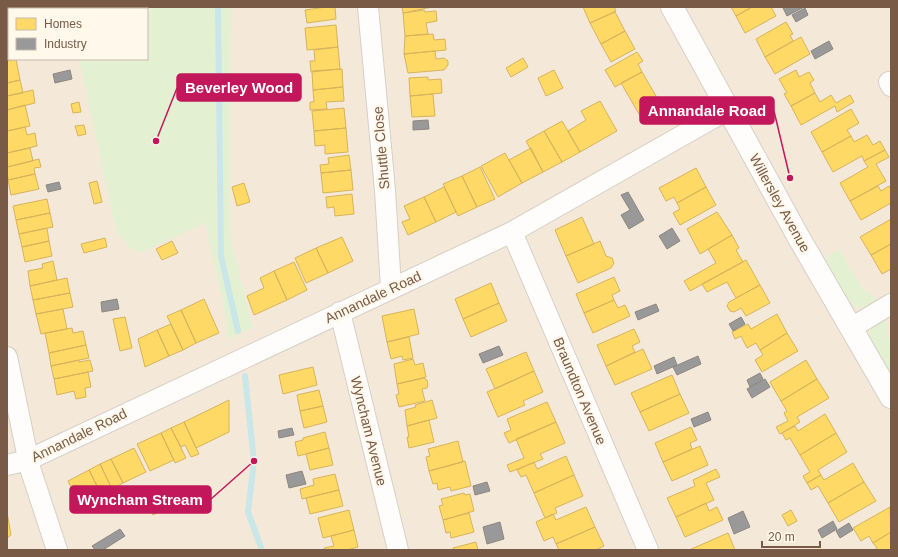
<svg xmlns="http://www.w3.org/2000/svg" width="898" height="557" font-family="Helvetica,sans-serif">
<rect width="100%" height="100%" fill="#f8f3e9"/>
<!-- residential -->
<path fill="#f4e9d8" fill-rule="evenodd" d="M7 7H891V550H7ZM9 9H147V59H9Z"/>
<!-- green -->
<path fill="#e3f0d2" d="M68 7H215L217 235 218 258 236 330V336L228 340 225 312 205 223 141 253 128 247 116 230 79 59H147V9H69Z
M219 7H232L230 38V236L253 328 241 333 223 257 221 239Z
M839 249 862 288 876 299 878 303C868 308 861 308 850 306L826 264 827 256Z
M885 315 888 336 891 341V377L868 337 875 323Z"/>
<!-- homes -->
<path fill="#ffd966" stroke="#d6b35c" d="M326 7H335L336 19 307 23 305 10Z
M402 7H432L403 13Z
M583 7H614L616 11 590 23Z
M731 7H752L736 16Z
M752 7H771L776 16 745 33 736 16Z
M424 10 425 12 436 11 437 21 426 23 428 34 405 36 403 13Z
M615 12 625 31 601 44 590 23Z
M786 22 793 34 790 35 793 41 765 57 756 39Z
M336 25 338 47 307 50 305 28Z
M625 31 635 49 611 62 601 44Z
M433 34 434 40 445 39 446 50 404 54 405 36Z
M801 37 810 54 775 74 765 57Z
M338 47 340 69 311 72 310 61H315L314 50Z
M435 51 436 59 444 58 448 61V65L444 70 408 73 404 54Z
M637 52 643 61 638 64 642 72 615 87 605 70Z
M523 58 528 67 511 77 506 68Z
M16 59 20 80 7 83V61Z
M342 69 343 87 313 90 312 71Z
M554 70 563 88 546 96 538 78Z
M796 70 799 77 809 72 814 80 810 83 815 93 791 106 784 94 787 93 779 79Z
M642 72 663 108 642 119 621 83Z
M428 77V80L441 79 442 93 410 96 409 78Z
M20 80 23 93 7 96V83Z
M343 87 344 101 326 102 327 109 310 110V102H314L313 90Z
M33 90 35 103 7 110V96Z
M815 93 820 102 831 95 836 103 850 95 854 102 837 112 835 106 801 125 791 106Z
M433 94 435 116 412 117 410 96Z
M600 101 617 131 580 152 568 131 586 120 581 111Z
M79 102 81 112 73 113 71 104Z
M25 105 30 126 7 131V110Z
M344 108 346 128 314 131 312 111Z
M851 109 859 123 847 130 851 136 822 152 811 132Z
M562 121 580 152 562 162 544 131Z
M84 125 86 134 78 136 75 126Z
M25 127 27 135 35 133 37 146 7 153V131Z
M346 128 348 152 325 154V145L315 146 314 131Z
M544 131 562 162 543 172 526 141Z
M867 135 873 145 880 141 885 150 864 161 862 156 833 172 822 152 851 136 854 142Z
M30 148 33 161 7 167V153Z
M531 148 543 172 522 183 509 160Z
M885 150 889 157 876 164 886 181 850 201 840 183 868 167 864 161Z
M505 153 522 183 498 197 481 166Z
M349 155 351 170 321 173 320 165 329 164 328 158Z
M39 159 41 167 34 168 35 174 8 180 7 167Z
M480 167 495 199 477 207 462 176Z
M696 168 706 187 677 203 674 197 666 201 659 188Z
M351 170 353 190 323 193 321 173Z
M35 174 39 189 11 195 8 180Z
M462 176 477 207 458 216 443 184Z
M97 181 102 202 94 204 89 183Z
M244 183 250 202 237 206 232 187Z
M878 186 881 191 889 186 891 190V203L861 220 850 201Z
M444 187 456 212 436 222 424 197Z
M706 187 716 205 680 225 673 213 680 209 677 203Z
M352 194 354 214 335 216 334 207 327 208 326 197Z
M424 197 436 222 408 235 402 222 410 219 404 206Z
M47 199 50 213 16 220 13 206Z
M717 212 732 235 700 254 687 229Z
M50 213 53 227 19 234 16 220Z
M582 217 594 244 566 256 555 230Z
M891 219V244L871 255 860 237Z
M47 228 49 241 22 247 19 234Z
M732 235 739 248 736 250 743 262 690 291 684 281 716 263 708 249Z
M342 237 353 261 328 273 316 248Z
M105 238 107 247 84 253 81 244Z
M49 241 52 256 25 262 22 247Z
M172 241 178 253 162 260 156 249Z
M600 241 606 256 612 258 614 263 611 268 578 283 566 256Z
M891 244V269L882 274 871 255Z
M316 248 328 273 306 283 295 258Z
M746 260 760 285 736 298 727 282 707 292 702 284Z
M53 261 57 280 30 286 28 271 43 268 42 264Z
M294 262 307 290 287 300 274 271Z
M274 271 287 300 254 315 247 296 264 288 260 278Z
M614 277 620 291 612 295 614 300 584 313 576 294Z
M67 278 70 293 33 300 30 286Z
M491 283 499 303 463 319 455 299Z
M760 285 770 303 746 316 741 308 734 312 730 311 727 306 729 302Z
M70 293 73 307 36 314 33 300Z
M204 299 219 333 196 343 181 310Z
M614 300 618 308 625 305 630 316 593 333 584 313Z
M499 303 507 321 471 337 463 319Z
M63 309 67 329 41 334 36 314Z
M414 309 419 334 387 342 382 316Z
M181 310 196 343 183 350 167 316Z
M777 314 787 333 760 350 756 343 747 348 741 336 735 339 732 332 748 324 751 329Z
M125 317 132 348 120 351 113 319Z
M171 324 183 350 169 356 157 330Z
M72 328 73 333 83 331 86 345 49 353 45 333Z
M634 329 640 342 632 346 635 352 606 366 597 345Z
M157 330 169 356 145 367 138 339Z
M787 333 798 351 762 372 755 360 763 355 760 350Z
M409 337 413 358 403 360 402 356 391 359 387 342Z
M86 345 89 358 51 366 49 353Z
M643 349 652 369 615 385 606 366Z
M526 352 534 371 495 389 486 369Z
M413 359 415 365 423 363 426 377 397 384 394 364Z
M79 360V362L90 360 93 371 54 379 51 366Z
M806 360 817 379 781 401 770 382Z
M313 367 317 385 283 394 279 375Z
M534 371 543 392 523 401 525 405 498 417 487 392Z
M88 372 91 387 85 388 86 397 76 399 74 391 57 395 54 379Z
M672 375 680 394 640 412 631 393Z
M424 378 427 380 428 384 427 388 422 389 425 401 399 407 396 395 399 394 397 384Z
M817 379 829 398 797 417 800 422 780 434 776 427 788 421 784 413 787 411 781 401Z
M319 390 323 406 300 411 297 395Z
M680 394 689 413 649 431 640 412Z
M229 400V432L196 448 184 422Z
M432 400 437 418 407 426 405 410 416 407 415 405Z
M547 402 556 422 509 443 504 433 511 430 507 419Z
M323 406 327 422 304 428 300 411Z
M825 414 836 433 800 455 790 438 786 440 782 433 795 426 798 431Z
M429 420 434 442 409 448 407 437H409L407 426Z
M184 422 199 454 191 457 185 445 181 447 171 428Z
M556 422 565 443 540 454 543 459 510 472 507 465 524 458 516 439Z
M691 427 697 440 690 443 692 449 663 462 655 443Z
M171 428 186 458 175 463 161 433Z
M325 432 329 448 298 456 295 442 303 440V438Z
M161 433 174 460 150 471 137 444Z
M836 433 847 452 818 470 821 475 807 483 803 476 810 472 800 455Z
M458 441 463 462 429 471 426 457 430 456 428 449Z
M700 446 708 465 672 481 663 462Z
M134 448 146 472 123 483 111 459Z
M329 448 333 465 310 470 306 454Z
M566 456 574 475 534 493 526 475 521 477 517 470 534 462 537 469Z
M111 459 123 483 112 489 100 464Z
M465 461 471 486 451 491 450 487 438 490 437 483 433 484 429 471Z
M853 463 864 482 828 503 818 486 811 490 807 483 821 475 824 480Z
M100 464 112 489 101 494 89 470Z
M716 469 720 477 706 483 714 500 676 517 667 498 695 486 693 480Z
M89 470 104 500 94 504 90 495 78 501 68 481Z
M335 474 339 490 302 499 300 489 314 485 313 479Z
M574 475 583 496 555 508 557 513 545 518 534 493Z
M864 482 876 501 839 522 828 503Z
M339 490 343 506 310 514 306 498Z
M464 493 465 495 470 494 474 511 443 520 439 506 443 505 441 499Z
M161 498 166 508 153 515 148 505Z
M706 503 709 511 717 507 723 520 685 537 676 517Z
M586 507 595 527 556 544 553 537 544 541 536 522 553 514 556 520Z
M890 507 891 532 873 543 869 536 861 541 853 528Z
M349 510 354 530 323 538 318 518Z
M791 510 797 521 788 526 782 515Z
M7 512 11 535 7 538Z
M469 513 474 532 451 538 450 532 446 533 443 520Z
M595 527 604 546 596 550H559L556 544Z
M354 530 358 547 347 550H325L324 548 334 546 331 536Z
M891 532V550H874L877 548 873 543Z
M728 533 735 550H689Z
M476 542 478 550H453V548Z"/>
<!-- industry -->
<path fill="#999" stroke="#8f8680" d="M785 7H804L787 16 783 8Z
M805 8 808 15 796 22 792 15Z
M829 41 833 49 815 59 811 51Z
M70 70 72 79 55 83 53 74Z
M428 120 429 129 413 130V121Z
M59 182 61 189 48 192 46 185Z
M628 192 644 220 629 229 621 215 630 210 621 195Z
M672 228 680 241 667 249 659 236Z
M117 299 119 309 102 312 101 302Z
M656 304 659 311 638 320 635 312Z
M741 317 745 324 733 331 729 324Z
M499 346 503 355 483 363 479 354Z
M698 356 701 364 677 375 673 367Z
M674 357 677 365 657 374 654 366Z
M760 373 763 379 750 387 747 380Z
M765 379 770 387 752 398 747 389Z
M708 412 711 420 694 427 691 419Z
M292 428 294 435 279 438 278 431Z
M302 471 306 484 289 488 286 475Z
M487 482 490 491 475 495 473 486Z
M743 511 750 527 734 534 728 518Z
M833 521 837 529 822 538 818 530Z
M500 522 504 539 487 544 483 527Z
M849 523 853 530 840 538 836 531Z
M120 529 125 536 103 550H95L92 546Z"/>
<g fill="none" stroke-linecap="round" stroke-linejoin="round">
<!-- stream -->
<path stroke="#c9e6e9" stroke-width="6" d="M218 7 221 256 238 331
M245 376 254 461 248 512 262 550"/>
<!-- street casing -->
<g stroke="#d6cfc6" stroke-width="22">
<path id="street" d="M368 7 385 190 391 288
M889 82 891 86
M512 232 648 550
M340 312 398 550
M851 328 891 304
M7 357 30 468 57 550
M7 465 28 460 512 232 729 109"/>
</g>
<!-- secondary casing -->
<g stroke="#d7cfc6" stroke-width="24">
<path id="secondary" d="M672 7 799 238 891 397"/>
</g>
<!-- street -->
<use href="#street" stroke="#fefdfc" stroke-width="20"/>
<!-- secondary -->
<use href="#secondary" stroke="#fefdfc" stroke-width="22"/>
</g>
<g text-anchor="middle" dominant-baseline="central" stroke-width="4" stroke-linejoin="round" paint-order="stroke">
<!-- street labels -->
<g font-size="14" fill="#785a46" stroke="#fff8eb">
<text transform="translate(381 148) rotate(-95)">Shuttle Close</text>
<text transform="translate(780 203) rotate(61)">Willersley Avenue</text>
<text transform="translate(373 297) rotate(-25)">Annandale Road</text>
<text transform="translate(580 391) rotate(67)">Braundton Avenue</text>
<text transform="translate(369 431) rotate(76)">Wyncham Avenue</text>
<text transform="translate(79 435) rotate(-26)">Annandale Road</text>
</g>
</g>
<!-- callouts -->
<path fill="none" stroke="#c2185b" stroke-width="1.5" d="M156 141L177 88M790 178L774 111M254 461L211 499"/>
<g fill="#c2185b" stroke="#fff8eb" stroke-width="1.5">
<circle cx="156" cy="141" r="4"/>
<circle cx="790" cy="178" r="4"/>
<circle cx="254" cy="461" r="4"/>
</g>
<g fill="#c2185b" stroke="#c2185b" stroke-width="1.5">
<rect x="177" y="74" width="124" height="27" rx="4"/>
<rect x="640" y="97" width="134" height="27" rx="4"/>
<rect x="70" y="486" width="141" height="27" rx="4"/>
</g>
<g font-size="15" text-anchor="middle" font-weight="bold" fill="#fff">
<text x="239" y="93">Beverley Wood</text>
<text x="707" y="116">Annandale Road</text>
<text x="140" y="505">Wyncham Stream</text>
</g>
<!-- border -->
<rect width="898" height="557" fill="none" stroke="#785a46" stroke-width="16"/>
<!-- legend -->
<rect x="8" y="8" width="140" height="52" fill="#fff8eb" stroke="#c9b9a9"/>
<rect x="16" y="18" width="20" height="12" fill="#ffd966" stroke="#c9b9a9"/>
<text x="44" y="28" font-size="12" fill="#785a46">Homes</text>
<rect x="16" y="38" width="20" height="12" fill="#999999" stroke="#c9b9a9"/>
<text x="44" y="48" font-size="12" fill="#785a46">Industry</text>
<!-- scale -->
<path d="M762 541v6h58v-6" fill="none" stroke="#785a46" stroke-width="2"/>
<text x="768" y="541" font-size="12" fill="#785a46" stroke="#fff8eb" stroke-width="3" paint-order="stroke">20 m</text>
</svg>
